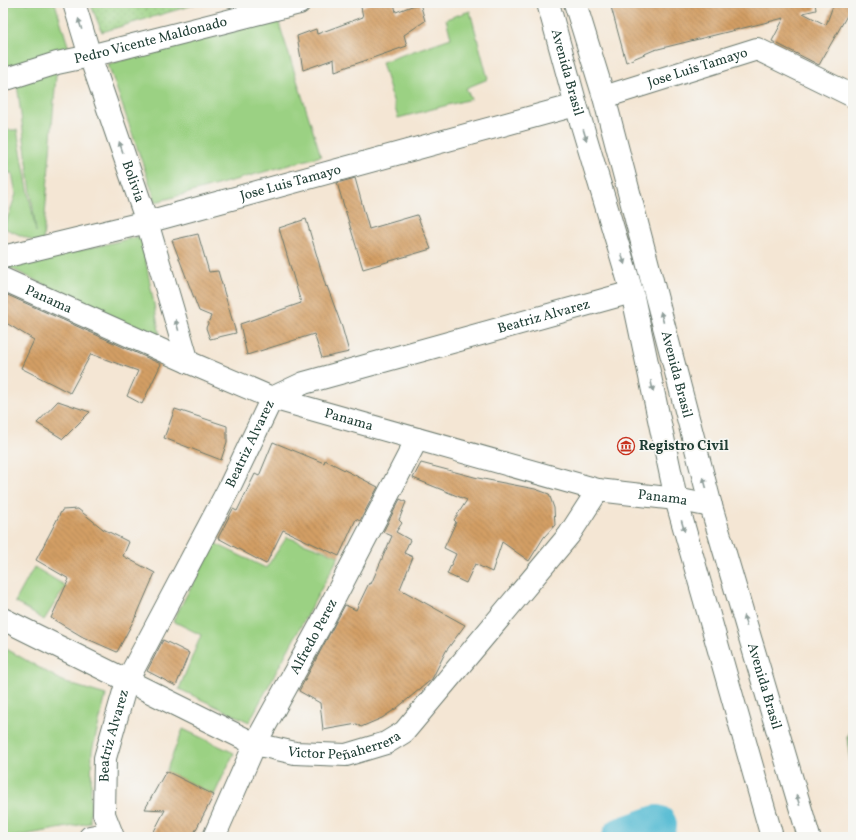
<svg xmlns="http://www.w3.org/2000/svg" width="856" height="840" font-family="Vollkorn,serif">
<defs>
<pattern id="forest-firs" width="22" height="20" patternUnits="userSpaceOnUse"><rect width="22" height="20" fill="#7cb371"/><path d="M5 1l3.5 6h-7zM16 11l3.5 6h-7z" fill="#65935e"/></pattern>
<pattern id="park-dots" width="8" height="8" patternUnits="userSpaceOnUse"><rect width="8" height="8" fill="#9bd183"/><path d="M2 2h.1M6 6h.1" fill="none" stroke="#85b472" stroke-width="1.8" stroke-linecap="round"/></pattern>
<pattern id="building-back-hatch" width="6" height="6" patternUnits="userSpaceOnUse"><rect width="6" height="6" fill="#d39f65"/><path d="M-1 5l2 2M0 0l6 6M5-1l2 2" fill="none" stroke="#ab8354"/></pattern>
</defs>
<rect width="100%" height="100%" fill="#f6f6f2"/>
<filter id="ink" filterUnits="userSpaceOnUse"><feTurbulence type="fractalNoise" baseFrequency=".025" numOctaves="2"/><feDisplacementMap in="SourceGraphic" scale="8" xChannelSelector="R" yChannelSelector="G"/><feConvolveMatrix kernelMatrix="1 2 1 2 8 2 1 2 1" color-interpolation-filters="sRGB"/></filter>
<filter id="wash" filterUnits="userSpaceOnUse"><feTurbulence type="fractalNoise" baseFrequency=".012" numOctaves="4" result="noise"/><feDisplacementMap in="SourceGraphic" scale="16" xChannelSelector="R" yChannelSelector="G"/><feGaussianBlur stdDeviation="0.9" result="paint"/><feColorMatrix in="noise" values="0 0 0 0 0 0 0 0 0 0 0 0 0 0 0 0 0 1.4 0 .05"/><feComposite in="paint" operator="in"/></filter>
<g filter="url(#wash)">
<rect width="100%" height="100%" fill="#f4e6d4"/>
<!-- grass -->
<path fill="#9bd183" stroke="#5d875c" d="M22 3H55L70 52 3 67V4Z
M470 11 488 79 466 88 471 99 398 118 382 62 451 38 446 19Z
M278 20 321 156 156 202 108 64Z
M57 63 43 241 38 243 4 228 16 194 12 173H3V130H17L36 232 16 76Z
M141 236 161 341 8 267Z
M287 537 339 556 249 722 179 689 201 635 173 621 214 543 266 568Z
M34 567 66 586 44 620 15 602Z
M3 647 66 683 106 695 92 751 90 823 13 837H3Z
M183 729 234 753 214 795 166 771Z"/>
<!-- forest -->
<path fill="url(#forest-firs)" stroke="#4e7852" d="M853 721V785L847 737Z"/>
<!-- park -->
<path fill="url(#park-dots)" stroke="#5d875c" d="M90 3H200L102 32Z"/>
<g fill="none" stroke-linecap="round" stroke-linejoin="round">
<!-- river -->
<path stroke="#55bbd3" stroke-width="40" d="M622 837 657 825"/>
</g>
<g id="blocks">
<!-- building -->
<path fill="url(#building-back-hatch)" d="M371 3H394L396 12 420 3 425 21 404 35 407 46 335 71 334 59 303 70 297 36 316 29 317 34 363 17 361 7Z
M610 3H815L816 10 803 13 826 25 834 3H853V5L819 65 772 41 784 18 654 50 626 62Z
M355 178 369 229 417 215 431 249 363 269 337 183Z
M306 219 326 287 327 286 342 327 349 352 322 358 314 334 247 355 240 324 301 303 279 228Z
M198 234 209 272 218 271 236 333 210 339 206 328 211 316 199 311 172 240Z
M3 293 161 364 142 404 127 396 138 371 91 354 70 393 21 368 34 340 3 321Z
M58 401 90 412 63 439 37 423Z
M175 409 227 426V442L221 460 164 438Z
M273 442 324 463 325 460 378 487 360 521 356 519 339 556 283 530 266 564 218 538 233 509 237 511 255 474 259 476Z
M421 463 478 478 535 489 549 494 554 508 555 525 544 537 529 561 502 542 492 572 475 564 466 583 447 574 456 554 444 548 456 522 454 520 467 500 413 478Z
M400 499 406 502 399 520 402 523 396 532 410 540 404 553 413 557 400 589 465 625 446 651 432 679 397 708 382 718 361 727 357 724 323 730 320 703 299 691 345 605 356 610 369 583 371 584 392 536 383 532Z
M78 509 103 529 129 542 123 556 155 573 136 617V616L117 652 83 637 51 618 69 579 36 560 62 510Z
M163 640 189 653 176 686 147 671Z
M166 771 214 795 192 837H151L165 810 145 809Z"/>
</g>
</g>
<g filter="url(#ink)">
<use href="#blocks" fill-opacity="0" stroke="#6a786c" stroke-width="1"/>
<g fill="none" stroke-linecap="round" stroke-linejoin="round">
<!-- minor casing -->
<g stroke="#6a786c" stroke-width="24">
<g id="minor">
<path id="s1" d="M74 3 90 56 147 222 188 362"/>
<path id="s2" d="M3 80 57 63 90 56 299 3"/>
<path id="s3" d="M604 97 757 49 853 96"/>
<path id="s4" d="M3 257 147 222 576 105"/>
<path id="s5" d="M3 279 188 362 272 398 598 490 676 499 711 506"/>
<path id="s6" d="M3 619 255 744 295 753 346 755 386 743 404 732 569 535 598 490"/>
<path d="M90 837 111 833"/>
<path id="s7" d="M113 837 104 814 105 758 127 681 228 490 272 398 304 383 632 292"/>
<path id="s8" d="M214 837 255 744 321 624 417 439"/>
</g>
</g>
<!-- tertiary casing -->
<g stroke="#6a786c" stroke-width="24">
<g id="tertiary">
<path id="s9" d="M548 3 576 105 632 292 676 499 772 837"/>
<path id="s10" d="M575 3 604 97 711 506 809 837"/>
</g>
</g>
<!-- minor -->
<use href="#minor" stroke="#fff" stroke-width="22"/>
<!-- tertiary -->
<use href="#tertiary" stroke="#fff" stroke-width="22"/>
</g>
<!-- one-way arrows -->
<defs><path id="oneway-solid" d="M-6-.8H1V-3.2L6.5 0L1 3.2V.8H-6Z"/></defs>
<g fill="#8f9e9a">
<use href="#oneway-solid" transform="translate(80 24) rotate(-107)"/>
<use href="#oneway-solid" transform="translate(585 135) rotate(73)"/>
<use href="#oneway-solid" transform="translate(121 147) rotate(-109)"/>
<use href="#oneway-solid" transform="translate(623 259) rotate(73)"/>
<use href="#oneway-solid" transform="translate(662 317) rotate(-105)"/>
<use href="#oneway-solid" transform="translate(177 325) rotate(-106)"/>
<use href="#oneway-solid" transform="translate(652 386) rotate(78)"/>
<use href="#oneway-solid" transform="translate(705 483) rotate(-105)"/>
<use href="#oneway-solid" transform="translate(683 526) rotate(74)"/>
<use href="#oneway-solid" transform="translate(745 621) rotate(-106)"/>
<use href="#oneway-solid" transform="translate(798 800) rotate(-106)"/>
</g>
</g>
<!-- icons -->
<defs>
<g id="museum-ring" transform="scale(0.9)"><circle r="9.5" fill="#f6f6f2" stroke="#c8321e" stroke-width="1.5"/><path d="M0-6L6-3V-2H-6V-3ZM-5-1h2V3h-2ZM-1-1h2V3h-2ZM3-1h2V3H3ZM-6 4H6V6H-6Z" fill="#c8321e"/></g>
</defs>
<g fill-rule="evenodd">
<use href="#museum-ring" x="626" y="446"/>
</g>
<g text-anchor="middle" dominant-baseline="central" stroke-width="3.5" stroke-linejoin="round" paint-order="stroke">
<!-- street labels -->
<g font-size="14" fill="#1f3d34" stroke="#f6f6f2">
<text stroke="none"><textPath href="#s2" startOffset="153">Pedro Vicente Maldonado</textPath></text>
<text stroke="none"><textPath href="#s3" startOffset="98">Jose Luis Tamayo</textPath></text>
<text stroke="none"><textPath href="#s9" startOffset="72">Avenida Brasil</textPath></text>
<text stroke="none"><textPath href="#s1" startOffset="188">Bolivia</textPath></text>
<text stroke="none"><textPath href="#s4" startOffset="297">Jose Luis Tamayo</textPath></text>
<text stroke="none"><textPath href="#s5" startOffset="50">Panama</textPath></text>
<text stroke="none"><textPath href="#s7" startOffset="763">Beatriz Alvarez</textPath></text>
<text stroke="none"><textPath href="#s10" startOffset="385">Avenida Brasil</textPath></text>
<text stroke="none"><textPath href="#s5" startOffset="374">Panama</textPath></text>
<text stroke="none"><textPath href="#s7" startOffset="428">Beatriz Alvarez</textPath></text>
<text stroke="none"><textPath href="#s5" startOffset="698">Panama</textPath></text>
<text stroke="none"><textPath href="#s8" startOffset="224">Alfredo Perez</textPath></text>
<text stroke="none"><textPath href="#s10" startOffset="709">Avenida Brasil</textPath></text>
<text stroke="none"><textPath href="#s7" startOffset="104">Beatriz Alvarez</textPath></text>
<text stroke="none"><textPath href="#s6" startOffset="373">Victor Peñaherrera</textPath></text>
</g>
<!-- poi labels -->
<g font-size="14" font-weight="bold" fill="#1f3d34" stroke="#f6f6f2" text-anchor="start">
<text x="639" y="446">Registro Civil</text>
</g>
</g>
<!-- margin -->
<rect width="856" height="840" fill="none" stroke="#f6f6f2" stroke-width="16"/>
</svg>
